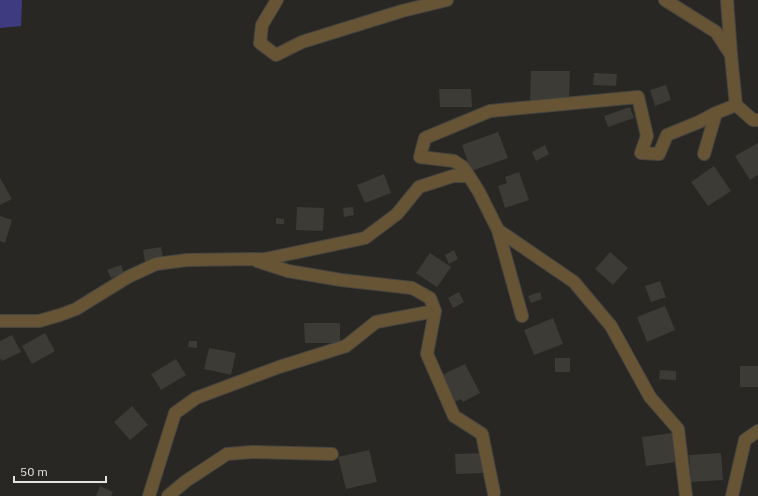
<svg xmlns="http://www.w3.org/2000/svg" width="758" height="496" font-family="'IBM Plex Sans',sans-serif">
<rect width="100%" height="100%" fill="#292723"/>
<!-- green -->
<path fill="#3e3b81" d="M0 0H22L21 26 0 28Z"/>
<!-- building -->
<path fill="#3d3b36" d="M531 71H570L569 101H530Z
M594 73 617 74 616 86 593 85Z
M666 85 671 100 655 106 650 90Z
M439 89H471L472 107H440Z
M630 107 634 118 608 127 604 116Z
M498 132 508 158 471 171 462 145Z
M758 143V175L750 180 735 156Z
M545 145 549 154 536 161 532 152Z
M714 166 731 191 708 206 691 182Z
M519 172 529 200 505 208 498 186 507 183 505 177Z
M384 174 391 193 365 203 357 185Z
M0 178 12 199 0 205Z
M297 207 324 208 323 231 296 230Z
M353 207 354 215 344 217 343 208Z
M0 216 12 220 5 243 0 241Z
M276 218 284 219V224H276Z
M161 247 163 259 145 262 143 250Z
M454 250 458 259 449 264 445 255Z
M610 252 628 268 613 285 595 269Z
M430 253 451 267 437 287 416 273Z
M121 265 124 273 111 278 107 270Z
M660 281 666 297 651 302 645 286Z
M459 292 464 302 453 308 448 298Z
M540 292 542 299 531 303 528 296Z
M665 306 675 330 647 342 637 317Z
M553 318 563 344 534 355 524 330Z
M304 323H340V343H305Z
M45 333 55 351 32 364 22 346Z
M12 335 21 352 2 361 0 358V341Z
M189 341H197V348L188 347Z
M209 348 236 353 231 375 204 369Z
M555 358H570V372H555Z
M176 359 186 375 161 390 151 374Z
M465 364 480 393 463 402 461 399 454 402 440 376Z
M740 366H758V387H740Z
M660 370 676 371V380L659 379Z
M132 406 148 425 130 440 114 422Z
M673 433 677 462 646 466 642 437Z
M369 450 377 482 346 489 338 457Z
M483 453 484 473 456 474 455 454Z
M721 453 723 480 691 482 689 455Z
M100 486 113 492 111 496H96Z"/>
<g fill="none" stroke-linecap="round" stroke-linejoin="round">
<!-- minor casing -->
<g stroke="#474541" stroke-width="14">
<path id="minor" d="M277 0 262 25 260 43 276 55 302 42 402 11 447 0
M665 0 716 32 731 55 736 105 753 120H758
M727 0 731 54
M704 154 716 113
M469 176 463 167 454 161 420 157 425 138 490 111 638 97 647 136 641 153 659 154 667 135 699 122 716 113 736 105
M498 230 522 316
M257 261 288 271 341 280 412 288 430 298 435 311 427 354 454 416 482 434 494 493
M0 321H39L60 315 76 309 128 277 156 264 187 260 265 259 365 238 397 214 419 187 453 176H469L479 192 498 230 574 282 611 326 650 397 678 429 686 496
M149 496 175 413 196 398 279 367 346 346 376 322 435 311
M168 496 186 481 227 454 252 452 332 454
M732 496 745 440 758 431"/>
</g>
<!-- minor -->
<use href="#minor" stroke="#665434" stroke-width="12"/>
</g>
<!-- scale -->
<path d="M14 476v6h92v-6" fill="none" stroke="#e5e3e1" stroke-width="2"/>
<text x="20" y="476" font-size="12" fill="#e5e3e1" stroke="#292723" stroke-width="3" paint-order="stroke">50 m</text>
</svg>
